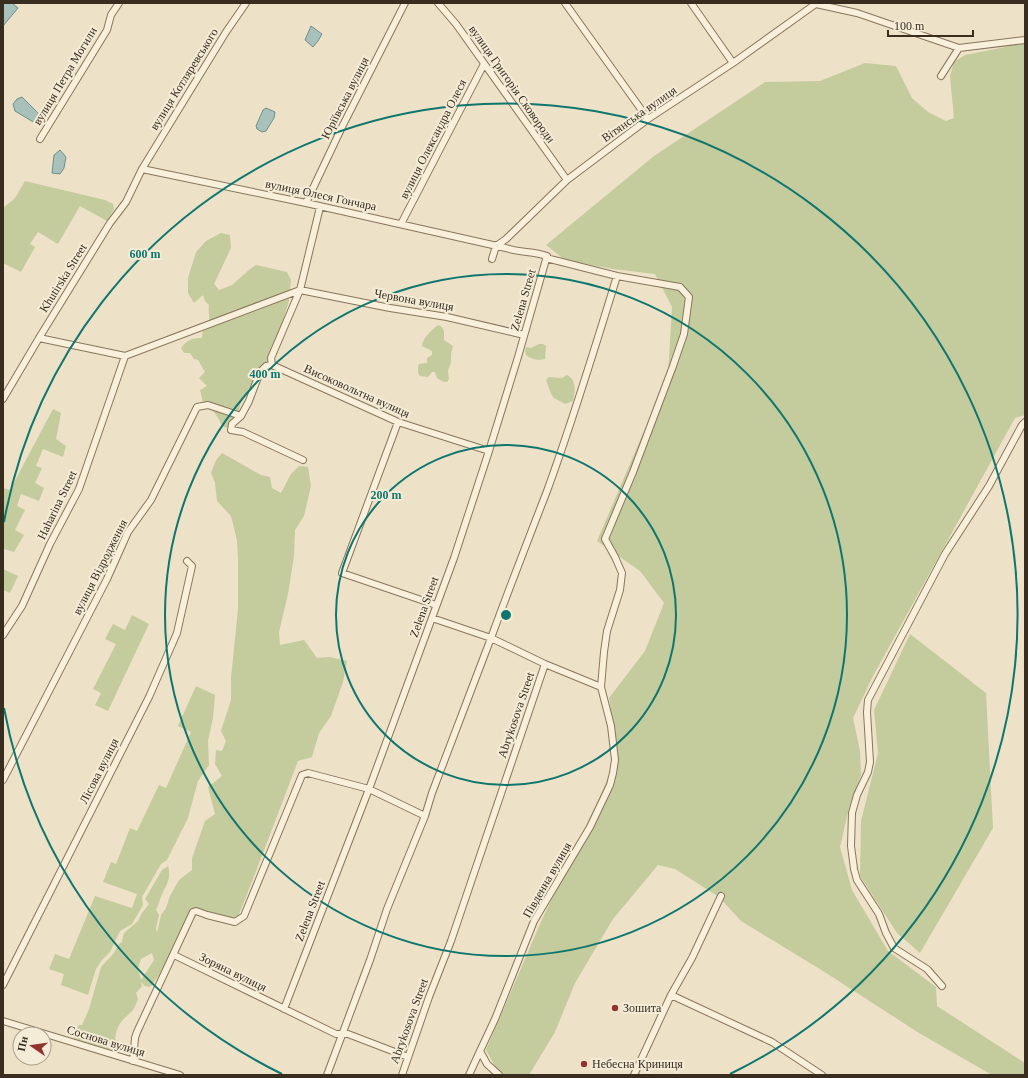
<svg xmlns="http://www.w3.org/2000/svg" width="1028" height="1078" font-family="'Times New Roman',serif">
<rect width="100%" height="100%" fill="#ede2c7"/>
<!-- green -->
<path fill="#c4cb9c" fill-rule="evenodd" d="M1025 43V415L1015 418 873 676 853 718 860 751 861 775 849 808 840 847 852 890 888 951 936 987 937 1006 1025 1063V1075H992L919 1033 823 971 741 921 719 897 675 869 658 865 613 919 575 983 555 1032 529 1075H503L496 1068 486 1050 540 924 605 785 615 760V735L609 698 645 651 664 603 640 571 597 541 668 375 672 307 655 274 613 269 565 260 546 245 654 156 765 82 820 81 865 63 896 66 912 98 928 112 946 121 954 118 950 76 954 62 965 55Z
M25 181 105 200 113 204 114 209 107 221 80 206 58 244 38 232 30 244 35 247 21 272 3 263V208L15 198Z
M221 233 230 235 231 248 214 284 219 290 232 285 249 270 256 265 287 272 291 280 289 301 282 324 265 366 259 370 240 405 237 424 234 428 223 427C218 418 213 407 203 403L200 390 207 386 199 378 205 372 198 360 194 359 190 353H184L181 348C187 340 192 338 202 338L203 325 209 322C210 317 208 312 209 305L205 301 203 295 194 303 188 293V278L196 252 206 241Z
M438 325 442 327 444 331V340L453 346 451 354V362L448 371 449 379 447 382H444L437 378 435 372H432L428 377 420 376 418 373V367L419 364 427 363V358L432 355V351L422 346C423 337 431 331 438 325Z
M539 344H543L546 346 545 359C538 361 531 359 526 355L525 350 526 347 531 348Z
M567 375C577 380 575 392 573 401L565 404 554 398 551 394 546 380 549 377 562 378Z
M53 409 61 413 56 439 66 446 63 457 43 449 36 466 42 468 35 483 44 488 39 501 21 494 17 506 25 510 15 530 24 535 14 552 4 549 3 551V488L10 490Z
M222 453 261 475 270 477 272 488 281 493 291 474 299 466 308 467 311 486 304 516 295 530 294 556 288 594 279 632 280 645 304 640 317 658 330 657 347 661 343 682 331 716 319 733 312 757 298 761C278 813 259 865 238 917L227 918 193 908 185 920 182 934 159 975 152 985 149 987 145 986 141 982 142 986 136 993 138 999C137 1002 135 1007 133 1010 122 1021 117 1023 115 1039L129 1048 113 1049 104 1051 77 1045 73 1035 79 1025H82L89 1009 101 967 114 953 118 945 122 942 124 933 138 921 142 913 149 904 145 899 162 870 168 866C171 877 168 882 163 892 160 898 159 904 156 910L159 915 156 928 157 933 161 915 166 908 170 896 179 880 192 870V858L205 821 215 814 208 787 222 776 215 764 216 750 222 751 226 741 221 731 231 700V678L238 609V560L237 540 231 516 217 501 215 483 211 473 216 460ZM152 953 154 960 141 980 138 968 141 959Z
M3 569 18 576 10 593 3 590Z
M132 615 149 624 108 711 95 705 101 693 93 689 116 644 105 639 113 624 125 630Z
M910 634 986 693 993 828 920 953 897 933 860 876 861 821 878 753 874 710Z
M196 686 215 695 213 718 208 741 209 765 198 781 188 818 167 860 161 864 142 897 143 905 132 924 120 931 110 952 102 960 96 969 88 995 61 985 64 974 49 969 55 954 69 959 95 896 132 908 137 894 103 882 111 862 116 864 130 828 137 831 159 785 166 788 191 732 178 726Z"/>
<!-- water -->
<path fill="#a8c1ba" stroke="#6f8f88" d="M3 3H12L18 8 3 26Z
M311 26 322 34 318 41 313 47 305 40Z
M22 97 44 119 40 126 15 111 13 104 17 99Z
M266 108 275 112 274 118 266 131 262 132 257 129 256 126 263 110Z
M60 150 66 157 64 168 60 174 52 173 54 155Z"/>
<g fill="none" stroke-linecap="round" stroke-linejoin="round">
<!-- minor casing -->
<g stroke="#88755d" stroke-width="8">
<path id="minor" d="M438 3 456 24 567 180
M565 3 648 119
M691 3 733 63
M816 4 857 13 959 48
M941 76 959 48 1025 40
M40 139 107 30 111 15 119 3
M142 169 306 203 506 248C520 253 533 251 547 256L518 357 489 451 454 558 369 789 284 1009
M306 203 343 125 405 3
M320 207 300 290 271 358 272 365 398 422 489 451
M401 224 484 64
M492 259 496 246 506 239 567 180 648 119 733 63 817 3
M300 290 390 308 447 317 524 335
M39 338 125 356 300 290
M3 399 39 338 110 223 126 202 142 169 226 32 246 3
M241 416 249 401 260 372 266 366 272 365
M398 422 342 573 436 605
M3 635 22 606 50 544 79 489 125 356
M545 664 601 687
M3 780 107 579 128 532 151 500 197 407 208 405 241 416 232 424 231 430 243 432 303 460
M174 955 336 1034H348L408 1057
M3 985 149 697 177 633 192 566 187 561
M942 986 927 969 894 948 886 933 879 914 857 880 854 869 851 846 852 813 857 795 868 772 870 762 867 712 868 700 945 554 989 486 1022 425 1025 422
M671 995 772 1042 822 1075
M3 1021 180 1075
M133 1061 135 1038 137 1032 193 912 196 911 207 915 235 922 244 916 302 775 308 773 369 789 425 816
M327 1075 370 960 387 909 425 816 432 793 491 638 432 618
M402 1075 429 997 451 941 545 664 491 638C509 589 528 540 547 491 573 420 595 348 617 276
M469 1075 480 1051
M499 1075 487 1064 480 1051 495 1019 534 921 590 827 610 785 613 773 615 760 611 726 601 687 604 652 607 631 620 590 622 573 615 557 605 539 633 472 673 366 684 334 689 297 680 287 617 276 546 258
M634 1075 671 995 692 958 721 896"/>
</g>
<!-- minor -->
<use href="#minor" stroke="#f8f0db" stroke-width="6"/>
</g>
<!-- distance rings -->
<g fill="none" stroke="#0f766e" stroke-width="2">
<circle cx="506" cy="615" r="170"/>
<circle cx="506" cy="615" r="341"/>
<path d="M282 1074A511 511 0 0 1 4 708M4 522A511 511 0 1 1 730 1074"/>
</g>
<!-- markers -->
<g fill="#943230" stroke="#f4ecd7" stroke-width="1.5">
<circle cx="615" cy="1008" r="4"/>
<circle cx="584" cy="1064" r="4"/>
</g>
<g text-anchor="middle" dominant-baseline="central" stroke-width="4" stroke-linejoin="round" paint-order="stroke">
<!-- street labels -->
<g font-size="12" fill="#392d20" stroke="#f4ecd7">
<text transform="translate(65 76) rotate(-59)">вулиця Петра Могили</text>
<text transform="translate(184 79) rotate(-58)">вулиця Котляревського</text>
<text transform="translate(512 84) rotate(55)">вулиця Григорія Сковороди</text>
<text transform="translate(345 98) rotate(-63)">Юріївська вулиця</text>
<text transform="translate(639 114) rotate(-35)">Вітянська вулиця</text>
<text transform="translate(433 139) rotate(-63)">вулиця Олександра Олеся</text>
<text transform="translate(321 195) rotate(12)">вулиця Олеся Гончара</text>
<text transform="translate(63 278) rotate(-58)">Khutirska Street</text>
<text transform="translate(414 300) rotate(10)">Червона вулиця</text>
<text transform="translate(523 300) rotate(-74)">Zelena Street</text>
<text transform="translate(357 391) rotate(24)">Високовольтна вулиця</text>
<text transform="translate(57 505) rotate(-64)">Haharina Street</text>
<text transform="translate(100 567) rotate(-63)">вулиця Відродження</text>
<text transform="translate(424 607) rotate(-70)">Zelena Street</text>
<text transform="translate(516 715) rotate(-71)">Abrykosova Street</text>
<text transform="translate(99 771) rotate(-63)">Лісова вулиця</text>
<text transform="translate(547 880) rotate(-60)">Південна вулиця</text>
<text transform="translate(310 911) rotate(-69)">Zelena Street</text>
<text transform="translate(233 972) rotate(26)">Зоряна вулиця</text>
<text transform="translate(409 1021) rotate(-70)">Abrykosova Street</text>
<text transform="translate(106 1041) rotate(17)">Соснова вулиця</text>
</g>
<!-- poi labels -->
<g font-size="12" fill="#392d20" stroke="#f4ecd7" text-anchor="start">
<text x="623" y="1008">Зошита</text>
<text x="592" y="1064">Небесна Криниця</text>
</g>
</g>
<circle cx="506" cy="615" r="6" fill="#0f766e" stroke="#f4ecd7" stroke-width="2"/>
<g font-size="12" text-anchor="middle" font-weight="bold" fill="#0f766e" stroke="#f4ecd7" stroke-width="4" stroke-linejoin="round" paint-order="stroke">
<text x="145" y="258">600 m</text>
<text x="265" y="378">400 m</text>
<text x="386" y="499">200 m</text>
</g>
<!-- border -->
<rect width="1028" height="1078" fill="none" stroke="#392d20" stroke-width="8"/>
<!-- north arrow -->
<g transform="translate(32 1046) rotate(283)"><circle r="19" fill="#f4ecd7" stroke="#a9a08e"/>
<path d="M0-3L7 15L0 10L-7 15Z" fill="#943230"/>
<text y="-6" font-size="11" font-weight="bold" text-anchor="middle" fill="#392d20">Пн</text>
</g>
<!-- scale -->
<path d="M888 30v6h85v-6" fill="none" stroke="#392d20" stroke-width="2"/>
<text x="894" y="30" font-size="12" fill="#392d20" stroke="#f4ecd7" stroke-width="3" paint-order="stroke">100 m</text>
</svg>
